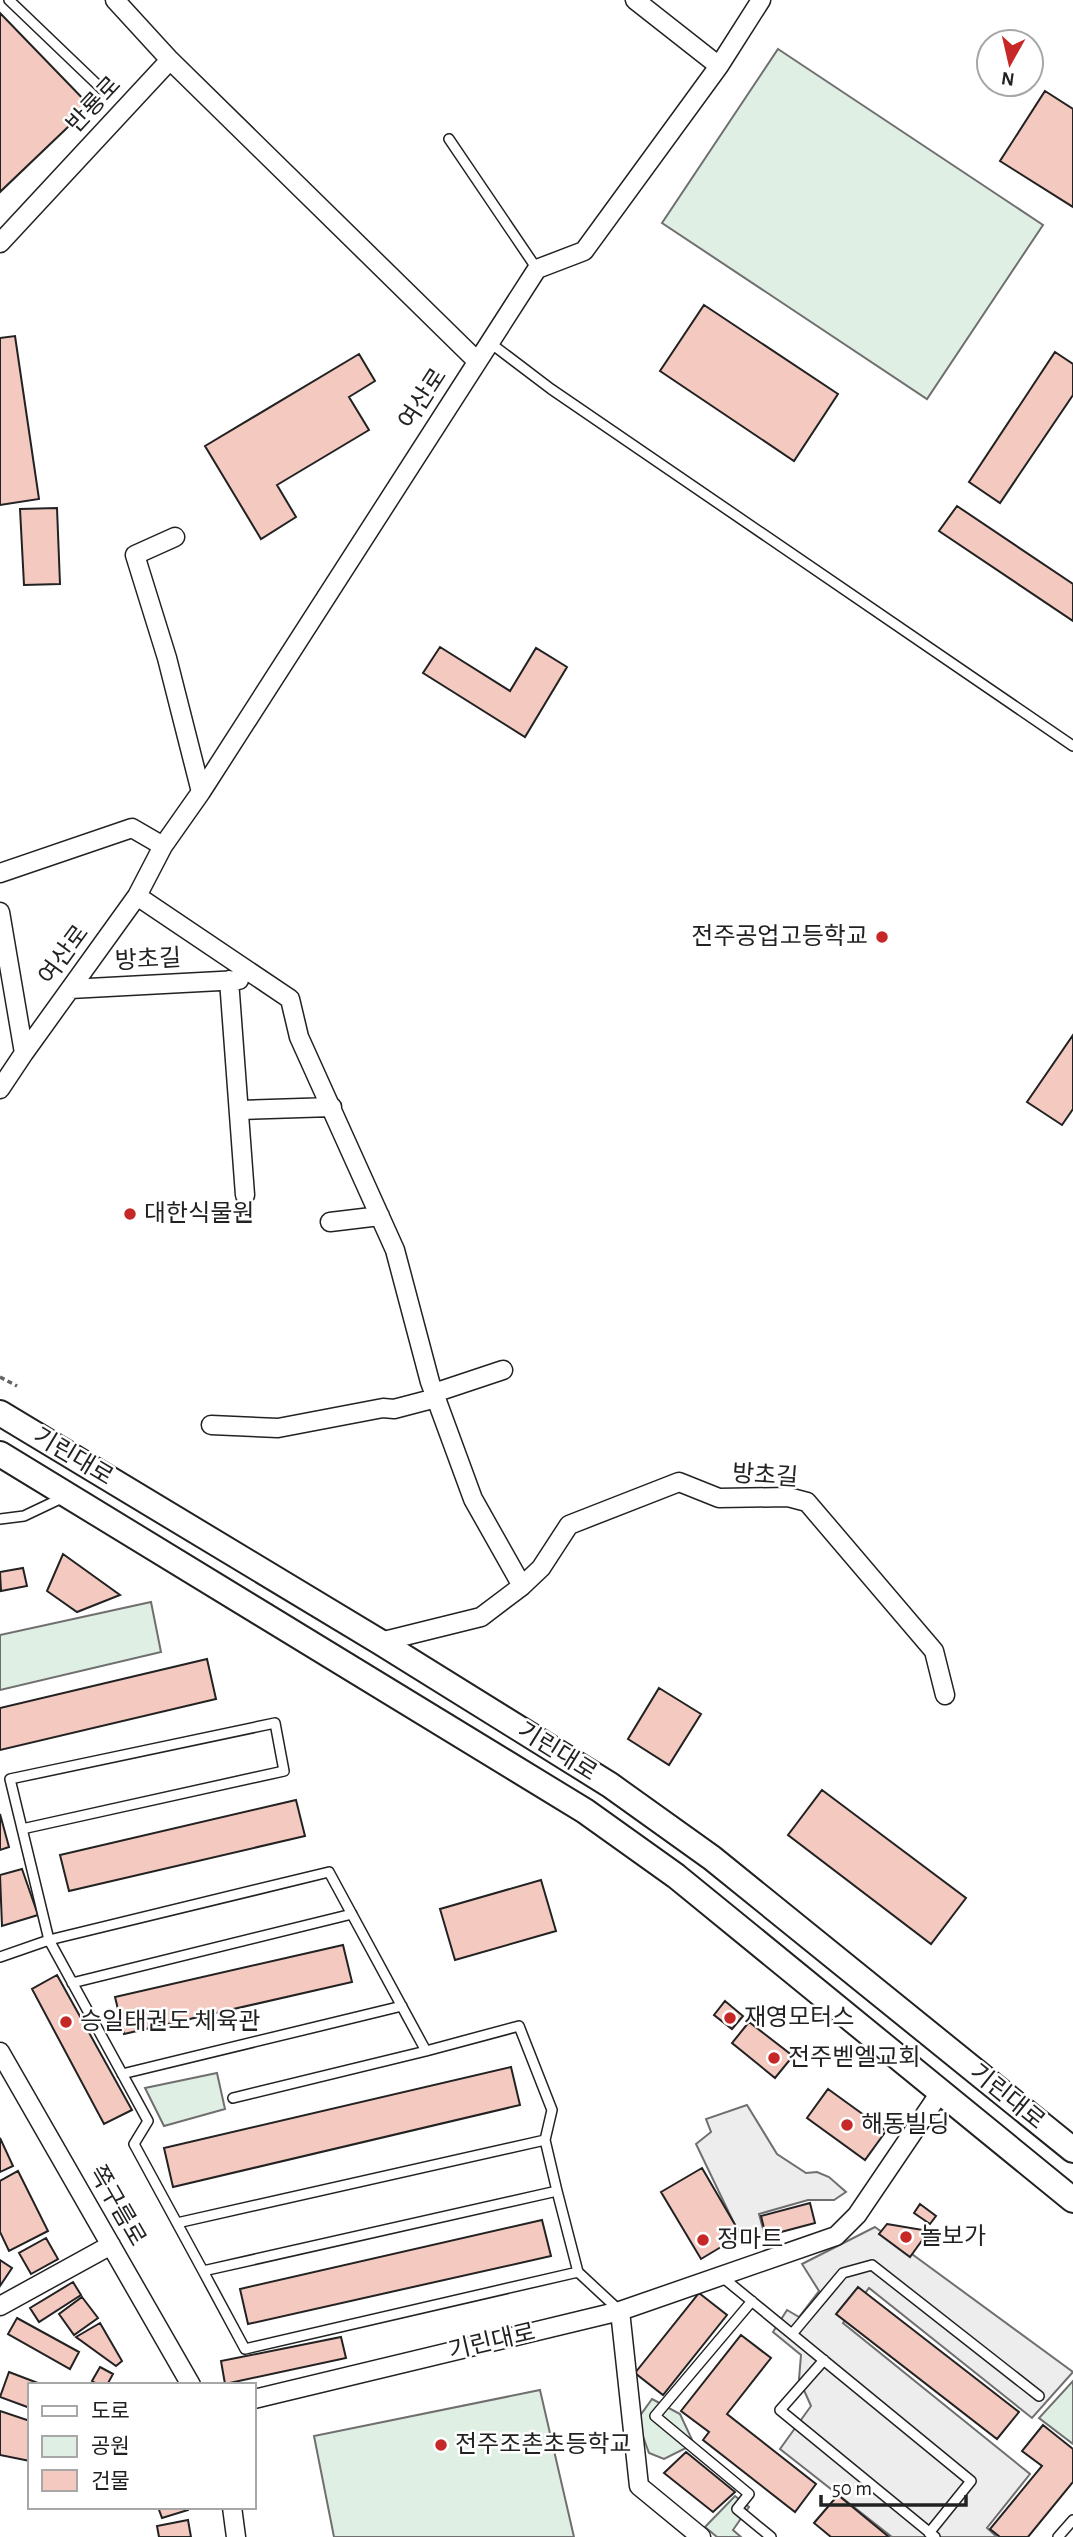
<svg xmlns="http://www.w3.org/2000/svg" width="1073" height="2537" font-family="'Alegreya Sans','Noto Sans KR',sans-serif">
<rect width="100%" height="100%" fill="#fff"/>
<!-- green -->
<path fill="#e0efe3" stroke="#6f6f6f" stroke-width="2" d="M778 49 1043 225 927 399 662 223Z
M151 1602 161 1652 0 1690V1635Z
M217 2073 225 2109 164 2126 145 2088Z
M1073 2381V2444L1039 2418Z
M540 2390 574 2537H334L314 2436Z
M652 2399 680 2414 694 2444 664 2459 649 2453 637 2420Z
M735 2496 749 2507 733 2530 741 2537H717L705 2527Z"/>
<!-- parking -->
<path fill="#ededed" stroke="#6f6f6f" stroke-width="2" d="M747 2105 777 2154 806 2173 817 2172 829 2177 846 2192 834 2200H808L759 2214 765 2236 744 2244 696 2144 711 2132 706 2119Z
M875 2227 1073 2372 1032 2418 869 2288 843 2323 1030 2474 987 2528 997 2537H892L780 2449 811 2406 799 2379 801 2355 773 2332 787 2310 799 2317 819 2291 802 2264Z"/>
<!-- building -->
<path fill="#f3c9c0" stroke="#222" stroke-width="2" d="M0 13 90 106 0 192Z
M1045 91 1073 109V207L1000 161Z
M704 305 838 394 794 461 660 371Z
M15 336 39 499 0 505V338Z
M1055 352 1073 364V395L1000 503 969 482Z
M359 354 375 381 349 397 369 430 277 485 296 517 261 539 205 446Z
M957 506 1073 584V621L939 531Z
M57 508 60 584 24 585 20 509Z
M440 647 510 691 536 648 567 667 525 737 423 673Z
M1073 1035V1109L1062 1125 1027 1102Z
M63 1554 120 1595 77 1612 47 1591Z
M23 1568 27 1586 1 1591 0 1572Z
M207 1659 216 1699 0 1750V1708Z
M659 1688 701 1714 669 1765 628 1739Z
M822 1790 966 1898 931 1944 788 1835Z
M296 1800 305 1836 69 1891 60 1855Z
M0 1814 9 1847 0 1850Z
M22 1869 38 1915 2 1926 0 1875Z
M541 1880 556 1931 455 1960 440 1909Z
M343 1945 352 1982 124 2034 115 1997Z
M57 1975 132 2110 104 2124 32 1989Z
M725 2001 743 2016 732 2029 714 2015Z
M749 2022 793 2056 775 2078 732 2043Z
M511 2067 520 2105 173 2187 164 2148Z
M828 2089 886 2131 865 2160 807 2118Z
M0 2138 13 2166 0 2172Z
M702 2168 741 2235 701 2259 661 2192Z
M18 2171 48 2231 9 2251 0 2232V2181Z
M810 2203 815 2223 766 2236 761 2216Z
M920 2204 936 2216 930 2224 914 2213Z
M542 2220 551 2256 248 2324 240 2289Z
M887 2224 923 2230V2239L910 2257 879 2234Z
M46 2238 58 2259 31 2274 19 2253Z
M0 2260 12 2268 0 2286Z
M73 2282 81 2295 39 2322 30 2308Z
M858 2287 1019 2412 997 2439 836 2314Z
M699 2293 727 2315 663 2395 635 2373Z
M82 2297 98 2318 74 2335 59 2314Z
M17 2318 79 2352 70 2369 8 2334Z
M100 2323 122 2361 116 2366 76 2337Z
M741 2335 771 2358 727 2414 816 2484 795 2512 703 2440 709 2432 681 2411Z
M341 2337 346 2358 225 2384 221 2361Z
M100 2367 113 2374 107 2385H99L92 2381Z
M9 2372 43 2385H30V2408L0 2397Z
M0 2411 30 2421V2461L0 2455Z
M1043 2425 1073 2449V2482L1028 2537H1000L990 2529 1042 2466 1022 2451Z
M686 2452 735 2492 713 2512 664 2473Z
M838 2495 889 2537H831L814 2523Z
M158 2507H188V2510L162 2518Z
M188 2520 191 2537H159L157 2526Z"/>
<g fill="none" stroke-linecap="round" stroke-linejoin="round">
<!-- lane casing -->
<g stroke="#222" stroke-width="12">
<path id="lane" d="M9 0 104 91
M449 139 537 269
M489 342 551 389 1073 746
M0 1519 24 1516 64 1497
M0 1957 49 1940 329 1872 426 2051 519 2026 552 2110 545 2140 557 2191 203 2271 134 2144 148 2121 49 1940 10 1779 275 1723 284 1771 22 1829
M72 1983 352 1914
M122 2074 402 2006
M233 2098 426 2051
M557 2191 578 2272
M177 2223 545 2140
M203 2271 245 2349 578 2272 620 2311
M721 2276 971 2481 929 2533
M752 2301 655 2416 749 2494 737 2509 771 2537
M792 2334 843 2273 872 2265 1039 2396
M824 2360 780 2410 935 2537
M1058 2537 1073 2520"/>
</g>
<!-- street casing -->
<g stroke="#222" stroke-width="21">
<path id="street" d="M635 0 719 66
M170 60 477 361
M0 243 170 60 115 0
M175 537 135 555 167 658 201 792
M0 873 132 828 163 846
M137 896 290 999 299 1037 395 1250 430 1382 473 1499 522 1586 481 1617 380 1642
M0 912 24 1053
M229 980 245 1195
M70 989 239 980
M0 1089 24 1053 137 896 163 846 201 792 537 269 584 251 719 66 761 0
M239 1110 332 1107
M330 1222 380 1216
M434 1393 503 1370
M211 1425 278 1428 383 1408 394 1409 436 1398
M522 1586 541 1568 569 1525 679 1482 719 1498 788 1497 807 1502 934 1651 945 1695
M0 2052 191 2385
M0 2306 111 2245
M620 2311 639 2486 701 2537
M254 2399 620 2311 836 2236 857 2215 941 2091
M232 2507 236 2537"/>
</g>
<!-- secondary casing -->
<g stroke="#222" stroke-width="28">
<path id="secondary" d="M0 1413 380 1642 610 1785 712 1858 1073 2150
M0 1454 585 1811 676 1876 1073 2200"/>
</g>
<!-- path -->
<path stroke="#646464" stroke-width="3.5" stroke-dasharray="5 3.5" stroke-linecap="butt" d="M0 1377 17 1386"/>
<!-- lane -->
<use href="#lane" stroke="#fff" stroke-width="9"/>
<!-- street -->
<use href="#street" stroke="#fff" stroke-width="18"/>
<!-- secondary -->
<use href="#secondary" stroke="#fff" stroke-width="24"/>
</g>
<!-- markers -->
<g fill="#c62828" stroke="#fff" stroke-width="2.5">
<circle cx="882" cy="937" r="7"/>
<circle cx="130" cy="1214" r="7"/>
<circle cx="730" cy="2018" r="7"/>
<circle cx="66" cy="2022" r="7"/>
<circle cx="774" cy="2058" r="7"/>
<circle cx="847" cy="2125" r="7"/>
<circle cx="906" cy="2237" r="7"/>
<circle cx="703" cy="2240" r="7"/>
<circle cx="441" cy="2445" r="7"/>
</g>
<g text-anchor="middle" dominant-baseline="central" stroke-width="5" stroke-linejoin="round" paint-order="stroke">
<!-- street labels -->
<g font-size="24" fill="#222" stroke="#fff">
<text transform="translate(94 105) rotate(-47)">반룡로</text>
<text transform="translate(423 399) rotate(-57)">여산로</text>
<text transform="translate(64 955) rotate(-54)">여산로</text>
<text transform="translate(148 960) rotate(-3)">방초길</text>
<text transform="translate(73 1457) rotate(31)">기린대로</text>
<text transform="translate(765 1476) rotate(4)">방초길</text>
<text transform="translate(557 1752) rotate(32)">기린대로</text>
<text transform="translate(1007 2097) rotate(39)">기린대로</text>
<text transform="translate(117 2206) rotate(60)">쪽구름로</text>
<text transform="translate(492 2342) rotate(-13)">기린대로</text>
</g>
<!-- poi labels -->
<g font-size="24" fill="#222" stroke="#fff" text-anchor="start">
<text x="868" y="937" text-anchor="end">전주공업고등학교</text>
<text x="144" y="1214">대한식물원</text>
<text x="744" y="2018">재영모터스</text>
<text x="80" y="2022">승일태권도 체육관</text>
<text x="788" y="2058">전주벧엘교회</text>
<text x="861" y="2125">해동빌딩</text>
<text x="920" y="2237">놀보가</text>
<text x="717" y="2240">정마트</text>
<text x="455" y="2445">전주조촌초등학교</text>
</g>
</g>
<!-- legend -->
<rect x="28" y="2383" width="228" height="126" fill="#ffffff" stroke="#a7a7a7" stroke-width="2"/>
<rect x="42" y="2406" width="35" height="10" fill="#ffffff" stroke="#a7a7a7" stroke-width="2"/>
<text x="91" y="2418" font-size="21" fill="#222222">도로</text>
<rect x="42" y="2436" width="35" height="21" fill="#e0efe3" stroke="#a7a7a7" stroke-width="2"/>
<text x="91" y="2453" font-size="21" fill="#222222">공원</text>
<rect x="42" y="2470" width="35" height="21" fill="#f3c9c0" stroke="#a7a7a7" stroke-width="2"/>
<text x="91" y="2488" font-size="21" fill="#222222">건물</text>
<!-- north arrow -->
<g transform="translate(1010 63) rotate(188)"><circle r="33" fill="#ffffff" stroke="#a7a7a7" stroke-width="2"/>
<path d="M0-5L12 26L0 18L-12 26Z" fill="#c62828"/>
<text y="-10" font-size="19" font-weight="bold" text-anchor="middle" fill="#222222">N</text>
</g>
<!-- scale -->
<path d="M821 2495v10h145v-10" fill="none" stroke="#222222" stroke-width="3.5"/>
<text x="832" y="2495" font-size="21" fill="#222222" stroke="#ffffff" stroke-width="5" paint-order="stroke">50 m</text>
</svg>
